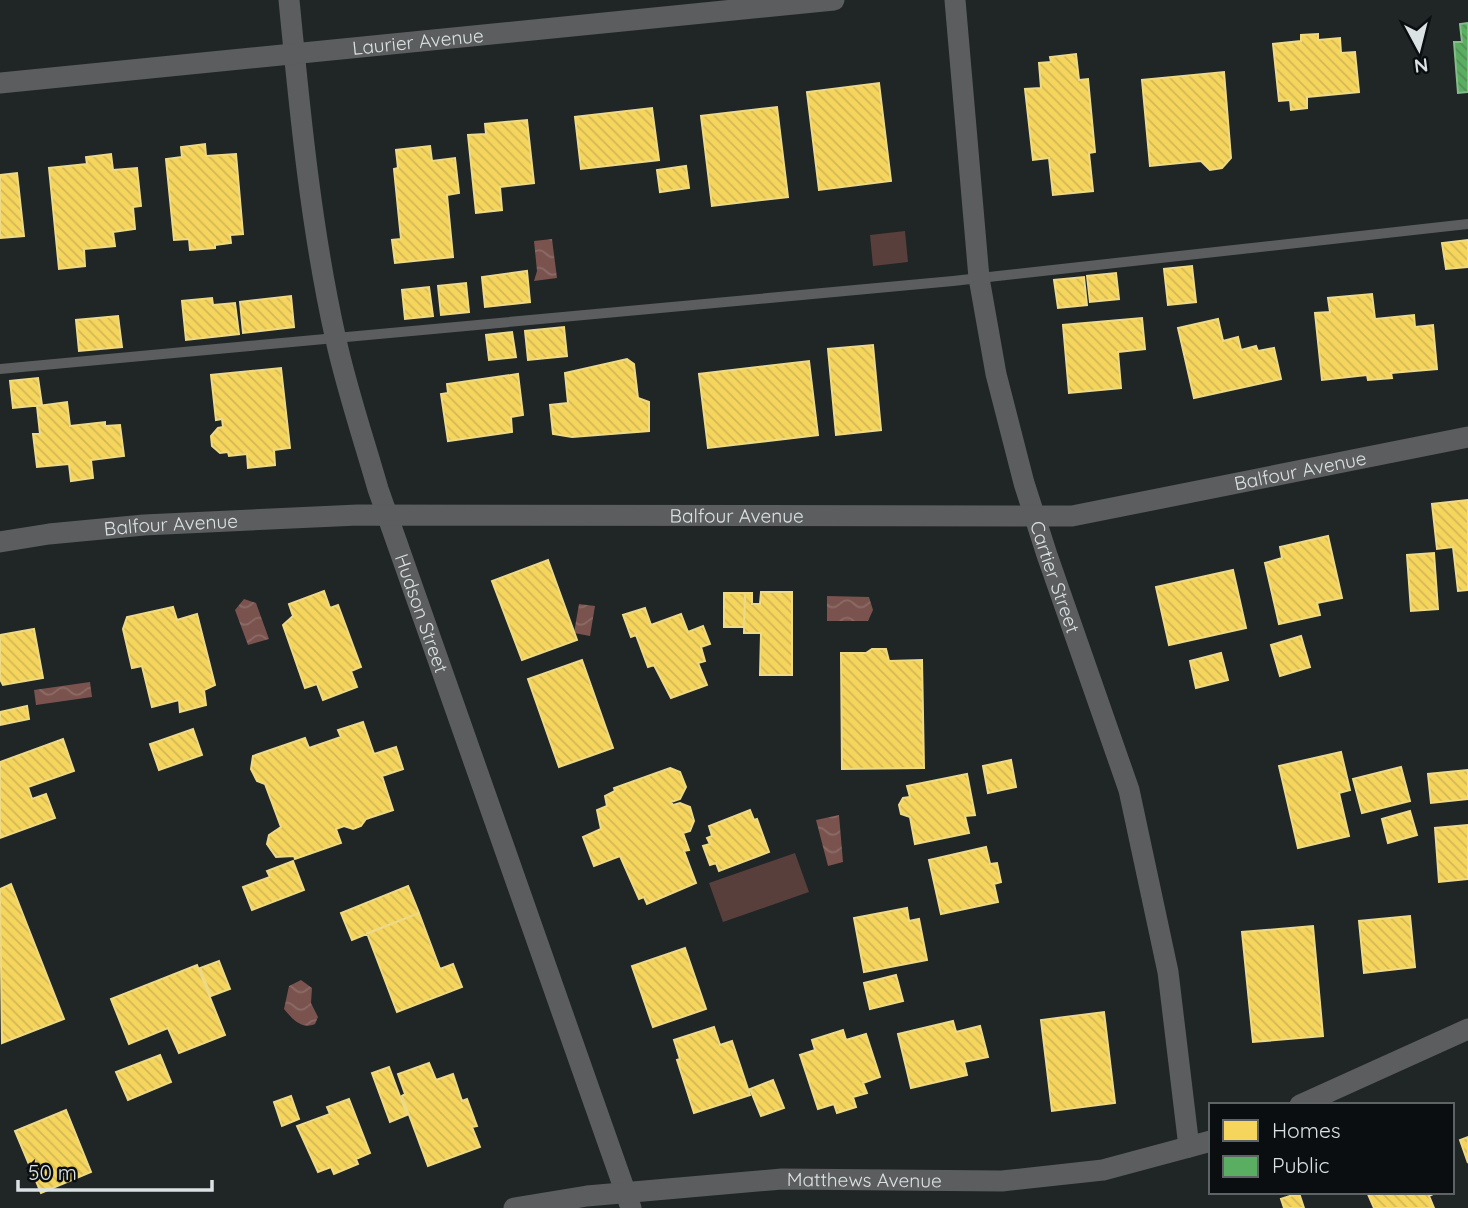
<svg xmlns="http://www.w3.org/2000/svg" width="1468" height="1208" font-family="Quicksand,sans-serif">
<defs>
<pattern id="water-waves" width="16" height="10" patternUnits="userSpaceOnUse" patternTransform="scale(1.75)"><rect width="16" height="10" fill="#7a534e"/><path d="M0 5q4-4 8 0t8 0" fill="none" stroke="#8c6b67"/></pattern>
<pattern id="homes-back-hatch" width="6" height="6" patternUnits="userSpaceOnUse" patternTransform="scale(1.75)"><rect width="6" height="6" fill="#f6d55c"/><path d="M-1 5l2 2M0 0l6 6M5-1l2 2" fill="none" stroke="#d2b857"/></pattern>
<pattern id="public-back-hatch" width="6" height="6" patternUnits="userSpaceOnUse" patternTransform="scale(1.75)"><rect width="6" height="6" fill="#5aae61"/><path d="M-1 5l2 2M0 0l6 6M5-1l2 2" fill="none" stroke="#538e58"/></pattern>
</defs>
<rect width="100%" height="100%" fill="#202526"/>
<!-- grass -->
<path fill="#583f3b" d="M905 231 908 262 873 266 870 235Z
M795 853 809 892 723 922 709 883Z"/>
<!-- water -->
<path fill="url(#water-waves)" d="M552 239 557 278 534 281 537 271 534 241Z
M827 596 869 597 873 610 868 621H827Z
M244 599 256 603 269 639 248 645 235 610Z
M579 604 595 606 590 636 574 633Z
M90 682 92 697 36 705 34 690Z
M839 815 843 862 828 866 816 820Z
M301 980 312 988 311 1003 318 1017 315 1024C302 1030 292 1019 284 1009L289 986Z"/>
<!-- homes -->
<path fill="url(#homes-back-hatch)" stroke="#eed985" stroke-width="2" d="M1318 34V40L1340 38 1341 53 1355 52 1359 92 1307 97V108L1291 110 1290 100 1279 101 1273 44 1301 41V35Z
M1076 54 1079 80 1088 79 1095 152 1089 153 1093 191 1053 195 1049 158 1033 160 1025 89 1041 88 1039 63 1051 62 1050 57Z
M1224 72 1231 158 1222 168 1210 170 1201 161 1150 166 1142 80Z
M879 83 891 181 819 190 807 92Z
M777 107 788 197 712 206 701 116Z
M652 108 659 160 581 169 575 117Z
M527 120 534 183 500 187 502 210 476 213 468 135 486 134 485 124Z
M205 144 206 156 236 154 243 234 230 235 231 243 215 245V248L190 250 189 239 174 240 166 159 182 157 181 147Z
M430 146 432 161 455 158 459 193 447 195 453 257 395 263 392 240 401 239 394 169 398 168 396 150Z
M111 154 113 170 137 168 141 206 133 207 135 229 113 232 115 246 84 249 85 266 59 269 49 168 87 164 86 157Z
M686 166 689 188 660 192 657 170Z
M17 173 24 236 0 238V175Z
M1468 240V267L1446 269 1442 243Z
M1192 266 1196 302 1168 305 1164 269Z
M527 271 530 302 485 307 482 277Z
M1116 273 1119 299 1090 302 1087 276Z
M1084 277 1087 305 1058 308 1054 280Z
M466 283 469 312 441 315 438 286Z
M429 287 433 316 405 319 402 290Z
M1372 294 1375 319 1414 315 1415 327 1433 325 1437 369 1391 373 1392 378 1368 380 1367 375 1322 380 1315 313 1330 312 1328 298Z
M291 296 294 327 243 333 240 302Z
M212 298 213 305 235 303 239 334 186 340 182 301Z
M118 316 122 347 79 351 76 320Z
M1142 318 1145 349 1118 352 1121 388 1069 393 1063 325Z
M1218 319 1223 341 1238 337 1241 350 1256 346 1258 351 1274 348 1281 379 1194 398 1178 328Z
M564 327 567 356 528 360 525 331Z
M512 332 516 357 489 360 486 335Z
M873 345 881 430 836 435 828 349Z
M627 359 634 364 638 398 649 402V431L572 437 553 434 550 405 568 403 565 373Z
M809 361 818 435 708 448 699 374Z
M281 368 290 448 274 450 275 465 248 468 247 454 229 456 228 452 220 453 212 446 211 436 218 428 223 427 222 419 216 420 211 375Z
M518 374 523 415 511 417 512 432 448 441 441 394 448 393 447 384Z
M38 378 42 405 13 408 10 381Z
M67 402 70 426 105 422V426L120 425 124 456 91 460 93 478 71 481 69 464 37 467 33 434H40L37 406Z
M1468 500V590L1458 591 1453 547 1437 549 1432 504Z
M1328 536 1342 598 1317 603 1320 615 1279 624 1265 563 1282 558 1280 547Z
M1434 553 1438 609 1411 611 1407 555Z
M548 560 577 640 522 660 492 581Z
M1233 570 1246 628 1169 645 1156 587Z
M324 591 330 608 338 605 361 667 351 671 357 687 323 700 317 684 305 688 283 625 293 616 289 604Z
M761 592H792V675H760L761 633H744L745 593H752V604H760Z
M724 593H745L744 627H724Z
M173 607 177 620 197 614 215 685 204 690 206 705 180 712 179 700 152 707 142 666 132 668 123 629 127 617Z
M645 608 651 625 681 614 688 632 703 626 710 644 701 647 705 661 698 663 707 685 671 698 654 665 648 667 636 635 631 637 623 615Z
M34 629 43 678 3 685 0 679V635Z
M1301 636 1310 667 1280 676 1271 645Z
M872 649H886L889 661 922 660 924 768 842 769 841 653H866Z
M1221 653 1228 680 1196 688 1190 661Z
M582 660 613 748 559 767 528 679Z
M27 706 29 719 0 725V712Z
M363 722 374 754 396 747 403 769 382 776 393 810 366 819 361 826 353 829 344 826 336 829 341 843 295 859 294 856 276 857 267 844 269 835 281 827 265 784 257 781 251 769 253 756 305 738 309 748 341 737 338 730Z
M193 729 202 755 159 770 150 744Z
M63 739 74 771 28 787 32 799 46 794 55 818 0 838V762Z
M1341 752 1350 790 1339 793 1349 836 1298 848 1279 766Z
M1011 760 1016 787 988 793 983 766Z
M1401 767 1410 801 1362 813 1353 779Z
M670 768 680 772 686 787 680 799 671 802 673 805 680 803 690 807 694 821 690 831 683 833 689 850 684 851 696 883 647 904 644 897 639 899 620 856 594 866 583 837 601 829 597 810 607 806 605 796 615 791 614 788Z
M1468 770V799L1431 803 1428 774Z
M967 774 975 815 965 816 969 833 915 844 910 817 901 814 899 805 903 798 910 797 907 786Z
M750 810 754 820 757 819 769 852 719 871 716 863 710 865 703 846 710 844 707 838 712 836 709 826Z
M1410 811 1417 835 1388 843 1382 819Z
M1468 825V879L1439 882 1435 828Z
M986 847 990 864 997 863 1001 882 994 884 998 902 941 914 929 860Z
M293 861 304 890 252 910 243 887 270 877 267 871Z
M11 884 64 1019 2 1043 0 889Z
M408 886 419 913 352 940 341 913Z
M907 908 909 921 919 919 927 960 864 972 854 918Z
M419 913 440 969 453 964 462 987 397 1012 367 933Z
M1410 916 1415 967 1364 973 1359 921Z
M1313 926 1323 1036 1253 1042 1242 932Z
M685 948 706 1009 653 1027 632 966Z
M219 961 230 989 211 996 200 968Z
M197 965 225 1035 179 1053 168 1028 129 1044 111 999Z
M896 975 903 1001 870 1009 864 983Z
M1104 1012 1115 1103 1052 1111 1041 1020Z
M953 1021 956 1032 980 1026 988 1057 964 1062 967 1075 911 1088 898 1034Z
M714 1027 720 1045 732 1041 750 1095 694 1113 677 1060 680 1059 674 1040Z
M843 1030 846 1040 866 1034 880 1077 863 1083 867 1093 853 1097 856 1107 837 1113 834 1104 818 1109 800 1055 815 1050 812 1040Z
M160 1055 171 1082 128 1100 116 1072Z
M429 1063 436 1080 453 1074 462 1101 467 1099 477 1126 472 1127 480 1147 428 1166 402 1096 405 1094 398 1074Z
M389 1067 407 1115 390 1122 372 1073Z
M773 1080 784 1108 761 1116 750 1089Z
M291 1096 299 1119 282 1126 274 1102Z
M349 1099 370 1153 356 1159 358 1164 334 1174 331 1167 318 1172 297 1126 330 1114 327 1107Z
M66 1110 91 1172 41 1193 15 1131Z
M1468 1137V1163L1460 1140Z
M1367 1192H1437L1429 1196 1434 1208H1374Z
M1299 1193 1304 1208H1284L1281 1199Z"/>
<!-- public -->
<path fill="url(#public-back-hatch)" stroke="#81be88" stroke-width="2" d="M1468 23V92L1458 93 1454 42H1462L1460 24Z"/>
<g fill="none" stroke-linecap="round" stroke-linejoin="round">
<!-- service -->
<path stroke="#5b5d5e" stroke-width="10" d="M0 369 953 281 1468 224"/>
<!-- minor -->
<g stroke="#5b5d5e" stroke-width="21">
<path id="s1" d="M289 0C300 113 311 229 336 340 347 390 364 440 378 489L631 1208"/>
<path id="s2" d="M955 0 979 278 996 374 1024 483 1047 555 1129 790 1168 972 1189 1147"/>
<path id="s3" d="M0 83 834 0"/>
<path id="s4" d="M0 542 49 534 144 525 358 515 1072 516 1468 437"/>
<path d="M1300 1105 1468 1029"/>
<path id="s5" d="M514 1208 587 1196 782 1179 1002 1181 1103 1170 1211 1141"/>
</g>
</g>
<g text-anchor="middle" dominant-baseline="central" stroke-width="7" stroke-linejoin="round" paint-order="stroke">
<!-- street labels -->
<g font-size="19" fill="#dbe2e4" stroke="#0a0e10">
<text stroke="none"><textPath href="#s3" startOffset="420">Laurier Avenue</textPath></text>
<text stroke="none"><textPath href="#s4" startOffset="1306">Balfour Avenue</textPath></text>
<text stroke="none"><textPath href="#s4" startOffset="738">Balfour Avenue</textPath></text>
<text stroke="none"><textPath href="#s4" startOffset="172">Balfour Avenue</textPath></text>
<text stroke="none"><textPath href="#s2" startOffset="588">Cartier Street</textPath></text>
<text stroke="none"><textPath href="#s1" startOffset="630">Hudson Street</textPath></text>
<text stroke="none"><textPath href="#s5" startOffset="352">Matthews Avenue</textPath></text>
</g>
</g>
<!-- legend -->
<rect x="1209" y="1103" width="245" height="91" fill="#0a0e10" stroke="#5e6365" stroke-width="2"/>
<rect x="1223" y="1120" width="35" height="21" fill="#f6d55c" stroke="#5e6365" stroke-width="2"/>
<text x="1272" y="1138" font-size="21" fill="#dbe2e4">Homes</text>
<rect x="1223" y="1156" width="35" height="21" fill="#5aae61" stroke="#5e6365" stroke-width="2"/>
<text x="1272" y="1173" font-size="21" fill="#dbe2e4">Public</text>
<!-- north arrow -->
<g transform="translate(1419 49) rotate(173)" stroke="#0a0e10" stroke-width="5" paint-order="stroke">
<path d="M0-5L12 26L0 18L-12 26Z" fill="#dbe2e4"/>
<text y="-10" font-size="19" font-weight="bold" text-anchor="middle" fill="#dbe2e4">N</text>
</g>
<!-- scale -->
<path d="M18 1180v10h194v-10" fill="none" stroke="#dbe2e4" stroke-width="3.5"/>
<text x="28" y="1180" font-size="21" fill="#dbe2e4" stroke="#0a0e10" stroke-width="5" paint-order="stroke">50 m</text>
</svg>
